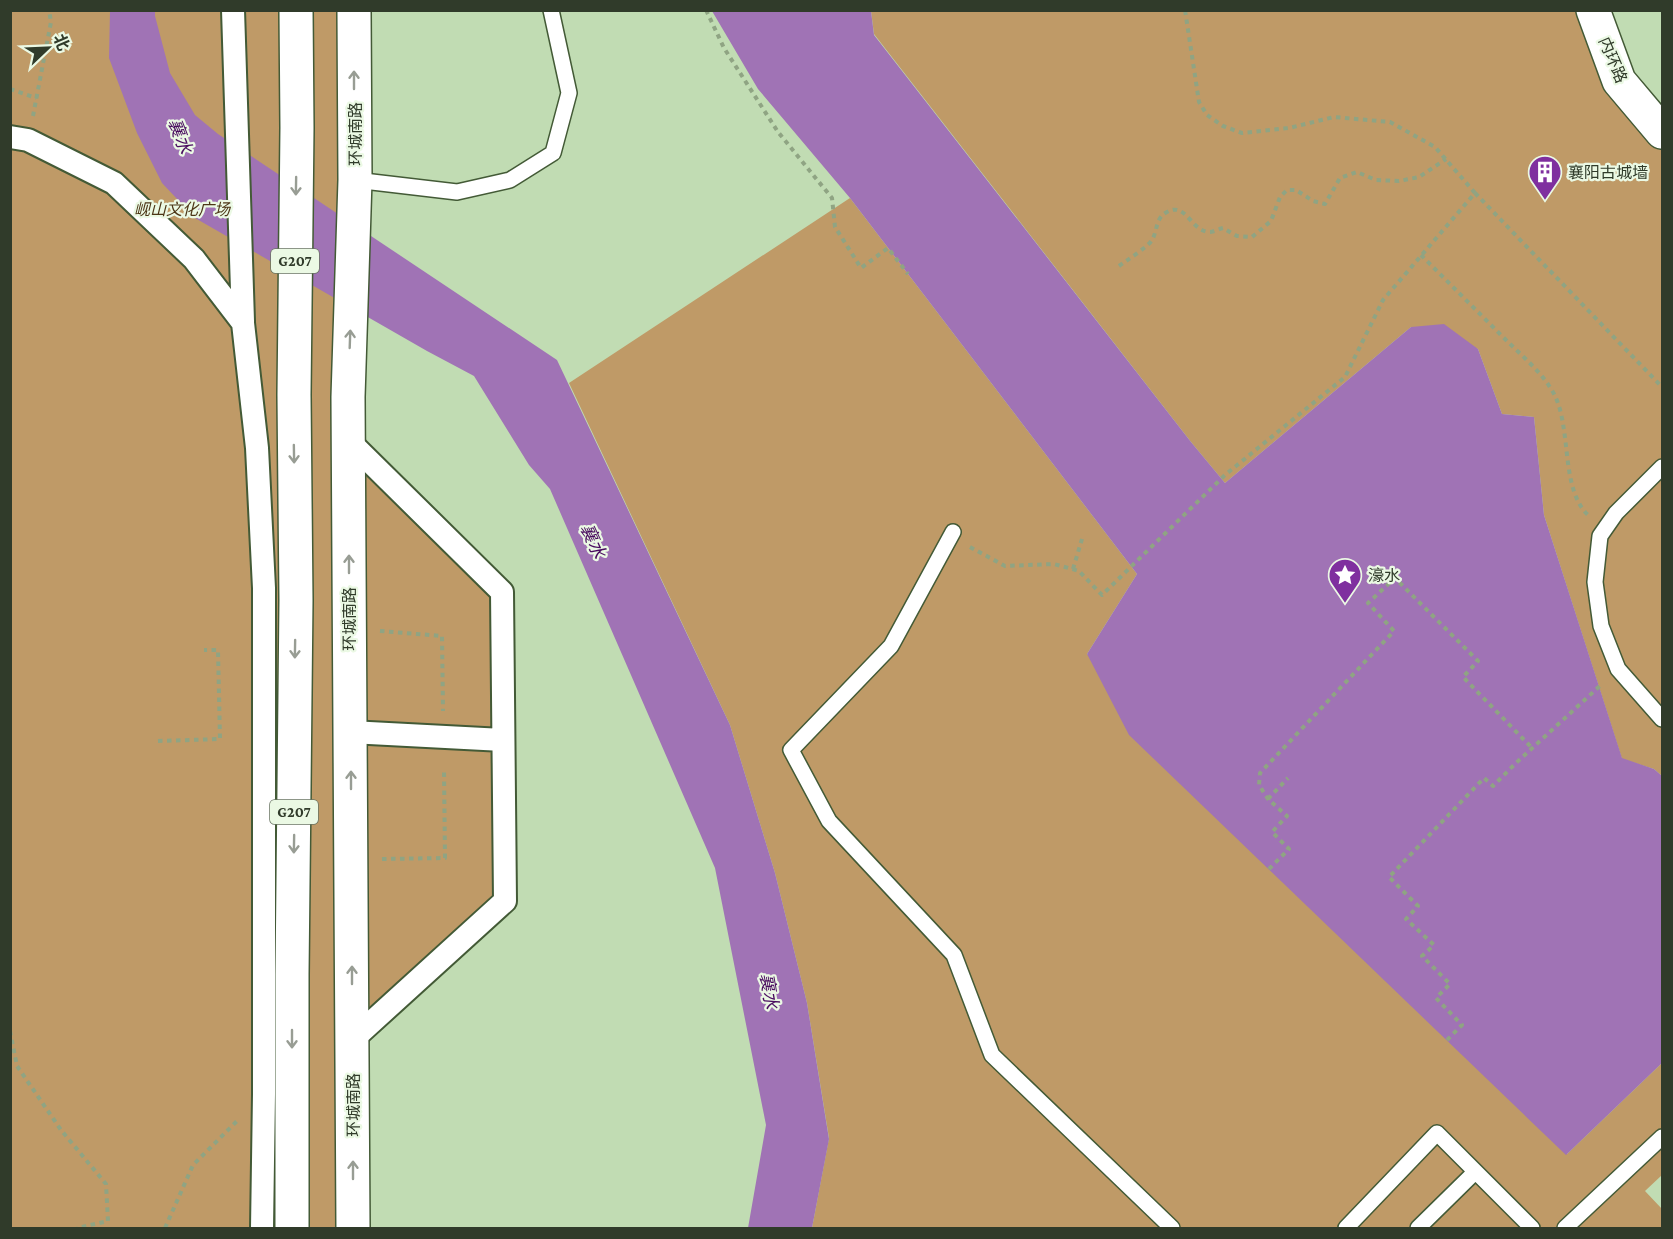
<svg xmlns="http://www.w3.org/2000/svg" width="1673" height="1239" font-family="'Crimson Pro','Noto Sans SC',serif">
<rect width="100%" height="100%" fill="#c1dcb3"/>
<!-- green -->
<path fill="#bf9a67" d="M11 11H354L348 440 502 592 505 901 352 1040 353 1228H11Z
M871 11H1593L1662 127V776L1654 769 1622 759 1544 515 1534 417 1502 414 1478 349 1411 327 1225 483 1191 442 874 34Z
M850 198 1137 574 1087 654 1567 1154 1662 1063V1175L1645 1191 1662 1209V1228H812L829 1138 807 1003 775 873 730 725 569 383Z"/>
<!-- water -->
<path fill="#a073b5" d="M110 11H155V16L170 73 195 115 218 134 557 360 730 725 775 873 807 1003 829 1139 812 1228H748L766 1125 715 868 550 489 529 465 474 376 427 351 195 218 162 183 137 133 109 58Z
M712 11H871L874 35 1191 442 1225 483 1411 327 1444 324 1478 349 1502 414 1534 417 1544 515 1622 758 1654 769 1662 776V1063L1566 1155 1129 735 1087 654 1137 574 850 198 758 89Z"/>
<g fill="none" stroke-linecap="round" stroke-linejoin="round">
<!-- service casing -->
<g stroke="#435a36" stroke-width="18">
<path id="service" d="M355 180 457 192 510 180 553 153 569 93 551 10
M1662 467 1616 513 1600 536 1595 582 1601 626 1618 669 1662 719
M953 532 891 646 791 750 829 821 954 955 992 1055 1172 1228
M1346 1228 1437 1133 1532 1228
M1418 1228 1475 1172
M1565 1228 1662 1137"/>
</g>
<!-- pedestrian casing -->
<g stroke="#435a36" stroke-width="26">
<path id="pedestrian" d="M233 10 243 321
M10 137 28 140 114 183 194 259 243 323V321
M243 323 257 448 264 588V1094L262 1228
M348 440 502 592 505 901 352 1040
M350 732 503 740"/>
</g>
<!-- tertiary casing -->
<g stroke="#435a36" stroke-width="36">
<path id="tertiary" d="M1593 10 1619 81 1662 132"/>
</g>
<!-- trunk casing -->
<g stroke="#435a36" stroke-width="36">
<path id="trunk" d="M292 1228V974L296 600 294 395 297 128 296 10
M353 1228 348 397 355 180 354 10"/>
</g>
<!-- path -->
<path stroke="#8fa483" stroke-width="4" stroke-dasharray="4.5 4.5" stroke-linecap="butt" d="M706 10 724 48 778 132 832 198 835 227 861 268 888 248 908 274
M10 89 36 98
M33 116 51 22 49 10
M1475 193 1662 387
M1421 255C1449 283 1477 311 1505 339 1522 356 1543 373 1554 394 1572 428 1560 488 1588 515
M1119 266C1126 261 1149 246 1152 240 1158 230 1155 218 1167 212 1186 201 1191 232 1210 232 1213 232 1219 229 1223 228L1237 236 1252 237 1271 221 1280 197 1287 190H1296L1313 201 1325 204 1340 178 1357 172 1376 180 1399 181 1419 177 1446 159
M970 547 1005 566 1054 564 1079 571 1102 595 1225 475 1345 377 1383 300 1475 193 1435 147 1390 122 1334 117 1289 128 1242 133 1223 126 1207 115 1199 102 1185 10
M1073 569 1082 539
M380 631 442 636 443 711
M158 741 220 739 218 650H204
M1268 799 1288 778
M382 859 445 858 444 771
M1269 869 1289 849 1272 832 1287 816 1268 799 1259 785 1260 773 1394 631 1368 603 1395 578 1478 661 1463 677 1532 748
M10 1031 17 1066 61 1130 106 1184 108 1221 77 1228
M1447 1040 1462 1025 1436 998 1450 984 1422 956 1434 945 1406 919 1418 906 1389 877 1484 778 1493 786 1516 763 1602 684
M165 1228 193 1165 237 1121"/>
<!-- service -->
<use href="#service" stroke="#fff" stroke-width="15"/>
<!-- pedestrian -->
<use href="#pedestrian" stroke="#fff" stroke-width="22"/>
<!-- tertiary -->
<use href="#tertiary" stroke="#fff" stroke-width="33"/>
<!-- trunk -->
<use href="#trunk" stroke="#fff" stroke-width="33"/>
</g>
<!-- one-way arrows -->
<defs><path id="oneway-shaft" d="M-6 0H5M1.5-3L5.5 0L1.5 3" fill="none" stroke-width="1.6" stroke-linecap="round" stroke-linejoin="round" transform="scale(1.5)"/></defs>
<g stroke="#989d94">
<use href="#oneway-shaft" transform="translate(354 80) rotate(-90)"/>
<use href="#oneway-shaft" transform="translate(296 186) rotate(91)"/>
<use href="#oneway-shaft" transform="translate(350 339) rotate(-88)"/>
<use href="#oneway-shaft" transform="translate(294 454) rotate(89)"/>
<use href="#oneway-shaft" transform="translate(349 564) rotate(-90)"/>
<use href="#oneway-shaft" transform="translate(295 649) rotate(91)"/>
<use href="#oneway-shaft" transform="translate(351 780) rotate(-90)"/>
<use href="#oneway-shaft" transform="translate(294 844) rotate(91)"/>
<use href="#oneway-shaft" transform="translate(352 975) rotate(-90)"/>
<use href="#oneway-shaft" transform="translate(292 1039) rotate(90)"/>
<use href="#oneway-shaft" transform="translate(353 1170) rotate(-90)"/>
</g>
<!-- icons -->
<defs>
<g id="building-pin" transform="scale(1.725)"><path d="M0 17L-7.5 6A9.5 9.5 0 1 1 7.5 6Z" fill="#7f2f9f" stroke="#ebf9e4"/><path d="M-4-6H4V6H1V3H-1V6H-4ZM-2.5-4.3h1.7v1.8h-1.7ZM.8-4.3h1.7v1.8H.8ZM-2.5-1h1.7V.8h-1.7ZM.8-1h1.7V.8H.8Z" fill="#fff"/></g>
<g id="sight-pin" transform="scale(1.725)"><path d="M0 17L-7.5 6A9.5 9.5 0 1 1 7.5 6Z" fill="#7f2f9f" stroke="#ebf9e4"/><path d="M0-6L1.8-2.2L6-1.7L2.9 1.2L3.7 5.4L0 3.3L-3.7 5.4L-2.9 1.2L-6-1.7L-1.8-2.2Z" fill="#fff"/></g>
</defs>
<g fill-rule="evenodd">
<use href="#building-pin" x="1545" y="172"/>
<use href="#sight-pin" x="1345" y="575"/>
</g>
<g text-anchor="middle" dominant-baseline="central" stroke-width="4.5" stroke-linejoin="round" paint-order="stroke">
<!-- shield labels -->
<g fill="#ebf9e4" stroke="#687462" stroke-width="1.5">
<rect x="271" y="249" width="48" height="24" rx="4.5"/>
<rect x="270" y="800" width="48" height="24" rx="4.5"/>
</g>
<g font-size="15" font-weight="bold" fill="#303b2a">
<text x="295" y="261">G207</text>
<text x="294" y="812">G207</text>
</g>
<!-- street labels -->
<g font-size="16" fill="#303b2a" stroke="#ebf9e4">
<text transform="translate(1613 60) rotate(67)">内环路</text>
<text transform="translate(355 134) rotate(-90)">环城南路</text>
<text transform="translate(349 619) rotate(-90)">环城南路</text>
<text transform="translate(353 1105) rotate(-90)">环城南路</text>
</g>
<!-- poi labels -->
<g font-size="16" fill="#303b2a" stroke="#ebf9e4" text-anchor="start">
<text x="1568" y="172">襄阳古城墙</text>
<text x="1368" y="575">濠水</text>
</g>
<!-- park labels -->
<g font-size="16" font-style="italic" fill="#4c3616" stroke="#ebf9e4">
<text x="182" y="209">岘山文化广场</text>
</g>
<!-- water labels -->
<g font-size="18" font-style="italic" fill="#4a0d60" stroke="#ebf9e4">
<text transform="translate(180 136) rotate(69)">襄水</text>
<text transform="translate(593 541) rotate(65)">襄水</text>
<text transform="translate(769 991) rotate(80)">襄水</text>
</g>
</g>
<!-- border -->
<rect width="1673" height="1239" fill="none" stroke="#303b2a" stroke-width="24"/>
<!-- north arrow -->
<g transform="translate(48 48) rotate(67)" stroke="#ebf9e4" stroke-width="4.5" paint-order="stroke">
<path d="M0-4.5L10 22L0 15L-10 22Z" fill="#303b2a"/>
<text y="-9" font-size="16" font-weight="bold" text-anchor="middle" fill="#303b2a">北</text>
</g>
</svg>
